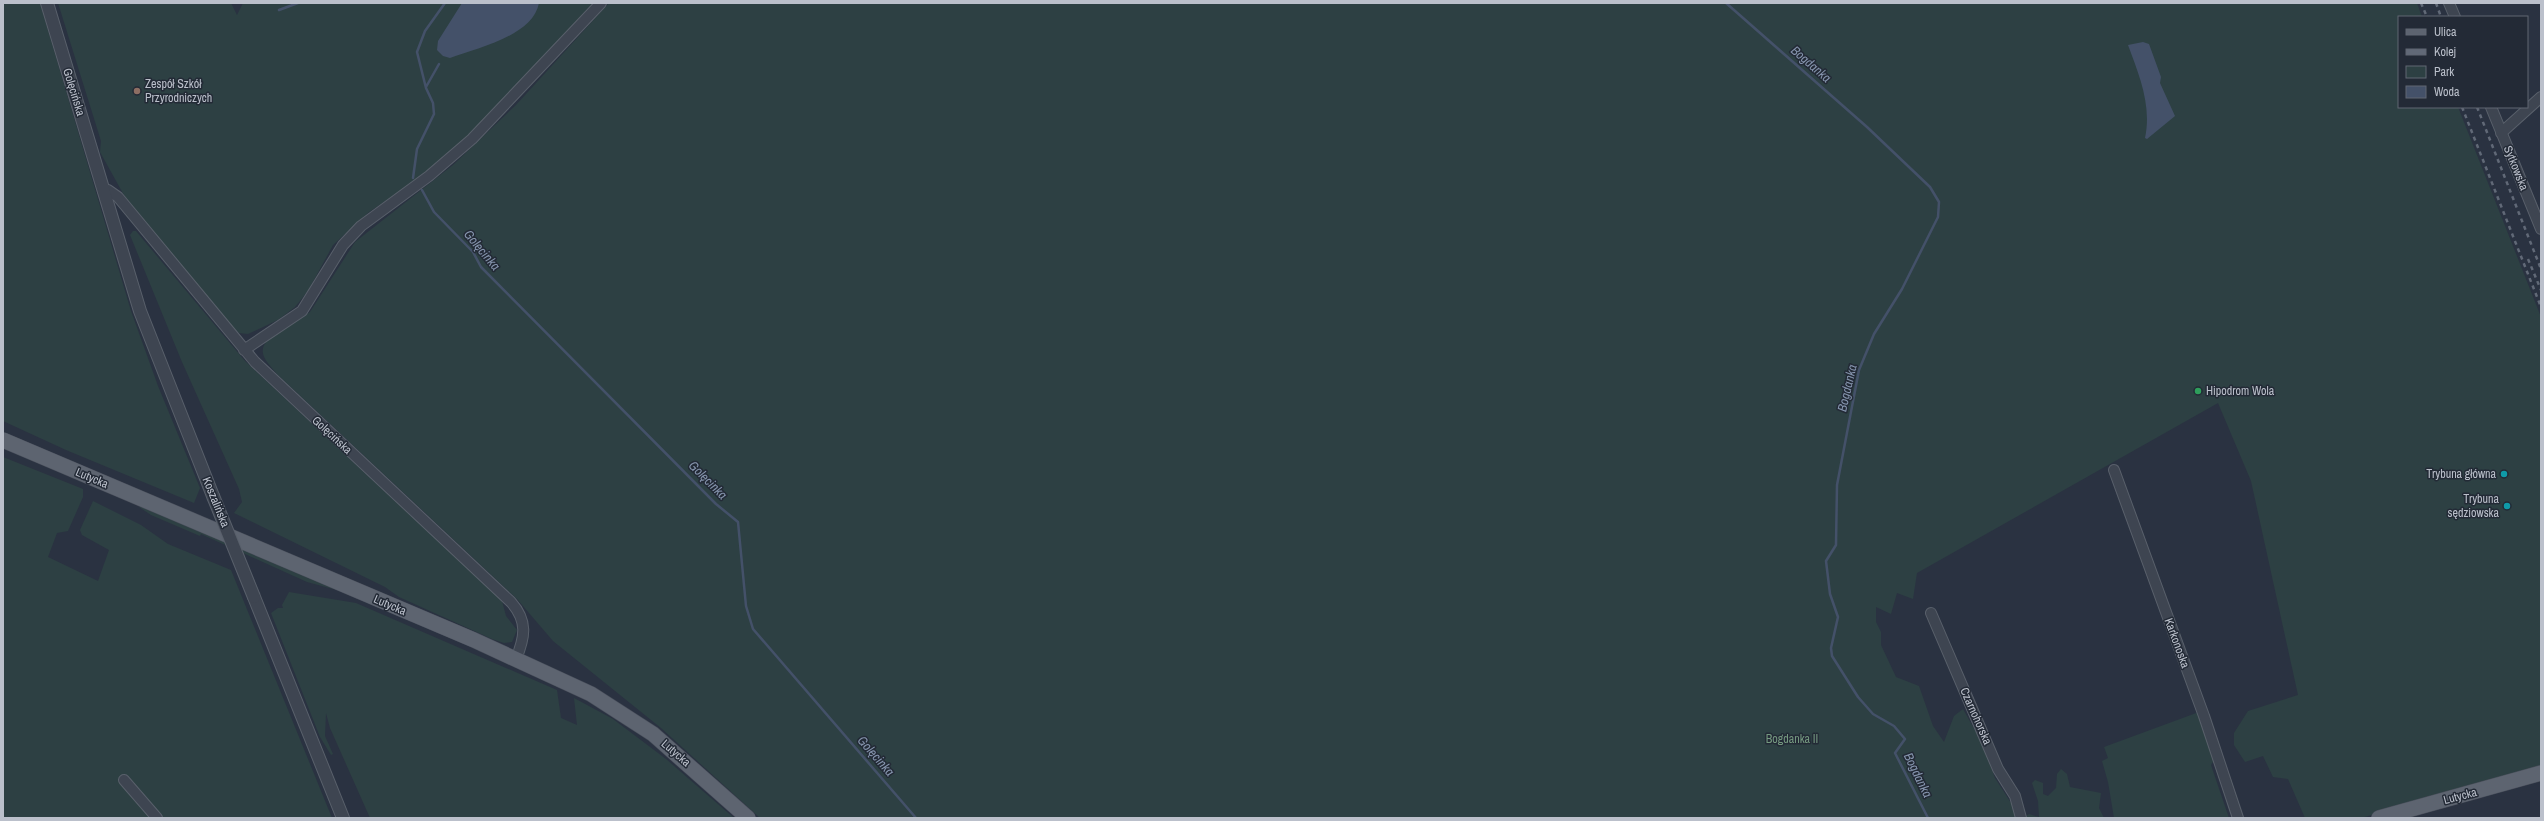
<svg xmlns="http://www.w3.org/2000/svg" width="2544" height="821" font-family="'Archivo Narrow',sans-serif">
<rect width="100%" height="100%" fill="#2a3241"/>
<!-- green -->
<path fill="#2d4043" d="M3 3H40L131 311 158 386 200 488 194 503 66 450 3 421Z
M58 3H231L237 15 243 3H593L467 139 404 189 369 212 333 245 308 291 295 307 278 320 248 334 239 333 233 328 125 197 100 152 101 141Z
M609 3H2417L2422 17H2399V107H2458L2541 317V769L2361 818H2305L2288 779 2273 777 2263 756 2245 762 2234 745V733L2248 711 2298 695 2251 481 2218 403 1917 573 1913 599 1897 593 1891 614 1876 607V622L1881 632V645L1896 677 1919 686 1933 726 1944 742 1954 716 1963 709 1981 741 1995 778 2013 806 2016 818H760L661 728 553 641 517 599 278 375C269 364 255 353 268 340L310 312 355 242 453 165 516 105Z
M133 231H136L245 361 502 601 506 616 517 630 512 642 504 643 492 639 399 597 385 587 234 513 242 502 239 489 182 362 130 235Z
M3 457 83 489V497L68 531 57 533 48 557 98 581 109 550 82 535 80 530 93 501 141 525 168 544 231 570 332 818H3Z
M139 507H142L337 590 307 582 201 534 200 536 151 515Z
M289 592 356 603 557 690 561 718 577 725 574 698 613 719 666 759 734 818H370L330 728 326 713 325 736 333 754 331 755 320 737 271 613 278 608H283L282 605Z
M2199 712 2214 760 2211 765 2229 818H2114L2108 782 2102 761 2108 758 2104 747Z
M2061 769 2067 774 2070 787 2101 793 2099 808 2104 818H2024L2029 814 2039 817 2038 801 2032 783 2035 780 2043 783V794L2048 796 2056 788 2057 774Z"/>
<!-- water -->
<path fill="#445169" d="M462 3H539C533 36 477 48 450 58L443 56 437 50 438 41Z
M2143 42 2149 44 2161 77 2160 83 2175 116 2147 139 2145 138C2152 105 2139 75 2128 45Z"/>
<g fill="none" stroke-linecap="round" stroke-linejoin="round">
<!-- stream -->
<path stroke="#445169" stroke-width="2.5" d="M1726 3 1867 127 1930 187 1939 202 1938 217 1902 289 1874 334 1859 370 1837 485 1836 545 1826 561 1830 594 1838 617 1831 648 1832 656 1858 697 1873 714 1894 726 1905 739 1895 753 1928 818
M279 10 298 3
M426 87 439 64
M413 178 417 149 434 114 433 103 426 88 417 52 425 31 445 3
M422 190 434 212 473 252 481 267 716 504 738 522 746 606 753 629 916 818"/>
<!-- minor casing -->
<g stroke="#59606b" stroke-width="12">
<path id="minor" d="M2449 3 2455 17
M2491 107 2541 229
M2501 133 2541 97
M103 191 108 190 118 197 255 362 511 602C528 621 525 637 516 659
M244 350 302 311 343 245 361 226 429 176 472 139 601 3
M2114 470 2204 716 2238 818
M1931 613 1998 769 2015 796 2021 818
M124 780 157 818"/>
</g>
<!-- tertiary casing -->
<g stroke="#59606b" stroke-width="14">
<path id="tertiary" d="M47 3 140 311 213 496
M254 597 343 818"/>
</g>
<!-- primary casing -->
<g stroke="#484e5a" stroke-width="16">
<path id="primary" d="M3 440 474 640 591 694 653 734 748 818
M2379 818 2541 773"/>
</g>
<!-- minor -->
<use href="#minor" stroke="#3e4551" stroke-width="10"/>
<!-- tertiary -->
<use href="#tertiary" stroke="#3e4551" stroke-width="12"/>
<!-- primary -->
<use href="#primary" stroke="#5d6470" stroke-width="15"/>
<!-- rail -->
<path stroke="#616977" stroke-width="2.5" stroke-dasharray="4 4" stroke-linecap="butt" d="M2421 3 2427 17
M2436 3 2441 17
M2462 107 2541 307
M2477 107 2541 269
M2528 259 2541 290"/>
<!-- tertiary-bridge casing -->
<g stroke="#59606b" stroke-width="14" stroke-linecap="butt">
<path id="tertiary-bridge" d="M213 496 254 597"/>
</g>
<!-- tertiary-bridge -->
<use href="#tertiary-bridge" stroke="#3e4551" stroke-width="12"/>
</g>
<!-- markers -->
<circle fill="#8d6e63" stroke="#232a36" stroke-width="1.5" cx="137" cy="91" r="4"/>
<circle fill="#2e9e5b" stroke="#232a36" stroke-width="1.5" cx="2198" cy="391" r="4"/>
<g fill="#0f9aa8" stroke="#232a36" stroke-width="1.5">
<circle cx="2504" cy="474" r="4"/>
<circle cx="2507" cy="506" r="4"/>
</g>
<g text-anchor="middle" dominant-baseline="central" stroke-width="3" stroke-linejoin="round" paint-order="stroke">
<!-- poi labels -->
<g font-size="12" fill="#bbc0cb" stroke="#232a36" text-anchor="start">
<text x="145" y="84">Zespół Szkół<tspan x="145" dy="14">Przyrodniczych</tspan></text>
<text x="2206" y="391">Hipodrom Wola</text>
<text x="2496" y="474" text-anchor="end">Trybuna główna</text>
<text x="2499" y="499" text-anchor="end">Trybuna<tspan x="2499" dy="14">sędziowska</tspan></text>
</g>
<!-- street labels -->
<g font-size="12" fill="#bbc0cb" stroke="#232a36">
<text transform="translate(74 92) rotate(73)">Golęcińska</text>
<text transform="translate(2516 168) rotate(68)">Sytkowska</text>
<text transform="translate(332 435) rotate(43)">Golęcińska</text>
<text transform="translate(92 478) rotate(23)">Lutycka</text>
<text transform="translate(216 502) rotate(68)">Koszalińska</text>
<text transform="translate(390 605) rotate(23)">Lutycka</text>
<text transform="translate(2177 643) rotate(70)">Karkonoska</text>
<text transform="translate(1976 716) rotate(66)">Czarnohorska</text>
<text transform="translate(676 753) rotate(41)">Lutycka</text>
<text transform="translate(2460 796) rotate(-15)">Lutycka</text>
</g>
<!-- park labels -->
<g font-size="12" fill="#759980" stroke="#232a36">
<text x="1792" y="739">Bogdanka II</text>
</g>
<!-- water labels -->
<g font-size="13" font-style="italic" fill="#8695ae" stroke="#232a36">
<text transform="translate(1811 64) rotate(41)">Bogdanka</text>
<text transform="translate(482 250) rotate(50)">Golęcinka</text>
<text transform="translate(1847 388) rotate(-77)">Bogdanka</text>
<text transform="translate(708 480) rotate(45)">Golęcinka</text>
<text transform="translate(876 756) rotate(49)">Golęcinka</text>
<text transform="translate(1918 775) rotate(64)">Bogdanka</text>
</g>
</g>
<!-- border -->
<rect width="2544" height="821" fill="none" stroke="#bbc0cb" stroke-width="8"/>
<!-- legend -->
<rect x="2398" y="16" width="130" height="92" fill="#232a36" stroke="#606672"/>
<rect x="2406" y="29" width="20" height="6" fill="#5d6470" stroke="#606672"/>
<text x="2434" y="36" font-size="12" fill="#bbc0cb">Ulica</text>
<rect x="2406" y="49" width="20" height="6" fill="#616977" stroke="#606672"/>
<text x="2434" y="56" font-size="12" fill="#bbc0cb">Kolej</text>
<rect x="2406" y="66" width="20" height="12" fill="#2d4043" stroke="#606672"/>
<text x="2434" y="76" font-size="12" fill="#bbc0cb">Park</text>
<rect x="2406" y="86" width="20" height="12" fill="#445169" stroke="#606672"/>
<text x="2434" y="96" font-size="12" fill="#bbc0cb">Woda</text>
</svg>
